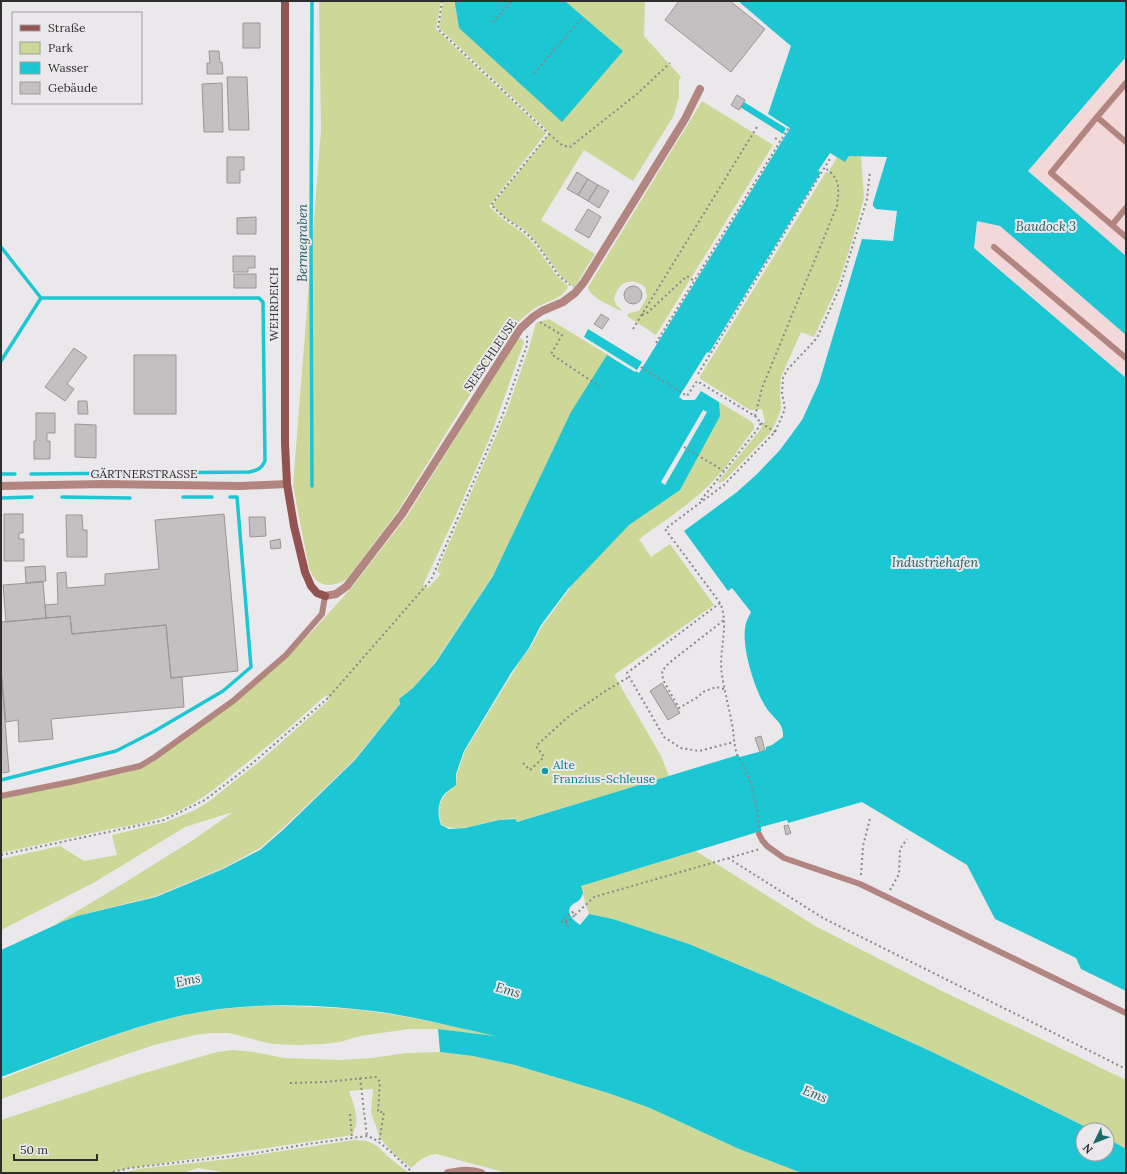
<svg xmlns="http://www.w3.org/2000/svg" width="1127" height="1174" font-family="Lora,serif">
<rect width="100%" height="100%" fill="#ebe8eb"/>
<!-- industrial -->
<path fill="#f3d8d9" d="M1126 57V378L974 248 977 221 1039 181 1028 171Z"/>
<!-- green -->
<path fill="#cdd797" d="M319 1H441L436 29 546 133 489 206 504 220 524 234 534 244 557 276 568 286C564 298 547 302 537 307 532 310 528 313 524 317 516 324 510 332 503 341L398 511 347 579C337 585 325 589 315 579 312 576 311 571 309 568L293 486 321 130Z
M443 1H455V4L459 28 622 51 565 1H645L644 36 681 77 679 80V97L673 117 633 181 584 150 541 220 595 254 574 288 560 275 536 242 526 231 505 218 492 205 550 133 439 28Z
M702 101 773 145 656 335 627 316 629 313 639 311 647 297 645 287C631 276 618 282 614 299L617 306 622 310 621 311C612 306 589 297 588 287Z
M849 156H861L864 198 853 238 838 285 814 337 801 332 781 377 780 390 781 409 776 422 770 433 724 481 717 483 760 430 765 421 762 409 750 410 699 378 826 172 828 173 837 157 845 162Z
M549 319 613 358 549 491 436 661 412 689 400 698 399 705 354 760 283 828 260 848 223 868 156 896 77 916 54 925 124 883 193 840 233 812 185 827 95 882 1 930V859L60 846 84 861 117 855 112 835 166 822 195 810 208 802 259 762 330 699 326 695C298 720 270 745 240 768 221 784 201 801 178 811 157 821 133 825 111 829 74 837 37 845 1 853V799L128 772 141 768 218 715 259 682 289 655 319 624 352 587 407 516 516 341 520 338 522 339 524 342 491 435 460 506 423 585 428 588 441 574 437 571 506 413 529 348 536 323Z
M719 402 752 422 754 425V429C741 445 730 463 716 478 694 502 665 520 639 539L651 557 670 544 714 605 614 675 661 756 669 776 516 822 514 818C509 819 504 819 498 820 480 823 460 833 442 825 435 807 441 796 456 785L457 774 465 751 520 661 530 648 542 626 569 590 580 565 677 474Z
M696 851 815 926 940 990 1126 1080V1149L1107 1138V1130H1092L1019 1094 928 1050 772 979 689 944 613 919 589 914 580 886Z
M260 1006C303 1006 347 1007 390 1014 427 1020 464 1029 500 1037L438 1029H409L360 1036 340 1042 322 1044 297 1045 272 1044 229 1033H211L195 1035 154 1045 121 1056 1 1099V1079C62 1056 121 1029 185 1015 209 1010 235 1008 260 1006Z
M233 1050 254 1052 284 1058 340 1060 372 1058 406 1053 440 1052 473 1056 515 1065 608 1093 650 1108 739 1149 802 1173H507L436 1154C424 1156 420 1160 411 1168L393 1153 380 1138 371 1112 373 1089 349 1091C354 1106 361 1121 352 1135L267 1148 130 1168 108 1173H1V1120L141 1074 217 1052Z
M354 1140 367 1141 377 1146 392 1160 409 1173H228L198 1168 183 1173H122L138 1169 229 1159Z"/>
<!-- water -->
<path fill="#1cc7d3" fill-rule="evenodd" d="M455 1H565L623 51 562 122 459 28 455 4Z
M738 1H1126V57L1028 171 1126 256V335L1000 226 977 221 974 248 1126 378V991L1081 969 1076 958 995 919 967 865 862 802 788 823 787 820 761 827V831L581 886 583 893 581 898C579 901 576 902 573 904 564 912 573 920 580 925L589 914 613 919 689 944 772 979 928 1050 1019 1094 1092 1130H1083V1154H1107V1138L1126 1149V1173H802L739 1149 650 1108 608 1093 515 1065 473 1056 440 1052 438 1029 495 1036C459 1028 424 1019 388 1013 321 1004 250 1001 184 1015 121 1029 61 1055 1 1077V950L64 921 77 916 156 897 223 869 260 850 284 829 355 760 400 704 399 699 413 688 436 662 493 576 571 412 607 355 635 372 636 371 639 373 790 128 768 114 791 46ZM830 153 845 162 849 156 887 157 873 203V206L876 209 897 211 893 241 862 239 819 383 802 420 780 450 757 474 737 492 684 531 728 591 732 588 751 612C749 616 747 620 746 623 740 645 755 691 767 709 774 719 784 723 783 737L772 745 766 747V750L740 757 738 755 517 822 515 819 499 820 465 828 449 829 441 825C437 814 437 799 448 791 450 789 454 787 456 785V774L464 751 511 673 529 648 541 625 568 589 629 525 680 490 720 416 719 402 701 391 695 400H683L679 397 707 352 709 353 821 172 818 171Z
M744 102 786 128 783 134 740 107Z
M588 329 642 362 637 370 584 337Z"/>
<!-- pier -->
<path fill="#ebe8eb" d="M703 410 707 412 665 485 661 482Z"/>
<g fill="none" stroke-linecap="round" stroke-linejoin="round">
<!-- stream -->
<path stroke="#1cc7d3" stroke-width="3.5" d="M312 1 311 248 312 486
M1 247 41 298H259L263 302 265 461C261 469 258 470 249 472L31 474
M1 361 41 298
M1 474H15
M62 497 130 498
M183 497H212
M1 498 32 497
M1 780 116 751 153 732 223 691 251 667 237 497H230"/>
</g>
<!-- building -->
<path fill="#c4bfc1" stroke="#9a9697" d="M679 1H730L765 29 731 72 665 20Z
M243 23H260V48H243Z
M209 51H219L220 63 222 62 223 74H207V63H210Z
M227 77H247L249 130H229Z
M222 83 223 132H204L202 84Z
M737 95 745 100 739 110 731 105Z
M227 157H244V170H240V183H227Z
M577 172 588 179 578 195 567 189Z
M588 179 598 185 588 201 578 195Z
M598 185 609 191 599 208 588 201Z
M588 209 601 217 589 238 575 230Z
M256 217V234H237V218Z
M233 256H255V268H248V272H233Z
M234 274H256V288H234Z
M624 295a9 9 0 1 1 18 0a9 9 0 1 1-18 0Z
M601 314 609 319 602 329 594 324Z
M74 348 87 357 67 384 74 389 65 401 45 387Z
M134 355H176V414H134Z
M78 401H87L88 414H78Z
M36 413H55V433H47V441H50V459H34V441H36Z
M75 424 96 425V458L75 457Z
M4 514H23V533H19V539H24V561H4Z
M224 514 238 671 171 678 166 625 72 634 70 616 46 618 45 605 58 604 57 573 66 572 67 588 105 585V574L159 569 155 520Z
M66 515H82L83 530H87V557H67Z
M249 517H265L266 536 250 537Z
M280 539 281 548 271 549 270 541Z
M45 566 46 581 26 583 25 567Z
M43 582 46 618 6 622 3 585Z
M70 616 72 634 166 625 171 678 182 677 184 707 51 719 53 739 19 742 18 720 6 722 1 670V622Z
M1 670 9 772 1 773Z
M662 683 680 713 668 720 650 691Z
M761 736 765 750 760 752 755 738Z
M788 825 791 833 786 835 784 826Z"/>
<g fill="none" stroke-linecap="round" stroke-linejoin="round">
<!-- path -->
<path stroke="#8a888a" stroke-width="2" stroke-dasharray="2 3" stroke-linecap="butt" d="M442 1 438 29 549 134 491 205 505 218 526 233 536 243 559 276 570 285
M493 22 512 1
M534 73 583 17
M549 134 562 145 570 147 637 94 670 63
M775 138 780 141
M642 315 647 313 687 276 694 281
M540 322 562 335 551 354 602 388
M633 329 757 127
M656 343 789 127
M641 367 687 396 697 381 755 416 761 423 757 430 701 500
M698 374 831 157
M755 416 762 388 837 206C839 189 841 179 825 168
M761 423 775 432
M684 447 724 471
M720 603 627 673 664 737 681 748 699 751 734 742
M724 689 716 687 703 692 698 697 679 708 663 680 662 671 669 663 724 620
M523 763 530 770 544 757 536 746 569 716 607 690 629 677
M759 827C758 809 753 789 747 773 744 765 738 759 736 751 734 744 734 737 733 730 730 711 725 694 722 675 718 651 730 625 720 603L665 529 724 485 775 432 785 409 782 393 783 378 787 370 817 338 840 287 867 199 870 171
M1 855 164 820 205 800 248 767 328 698 431 580 503 414 527 345V335
M728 858 823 918 1126 1069
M861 875 863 846 870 818
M890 890 899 874 900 849 907 839
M572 912 575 915 565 924 562 921Z
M575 915 594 897 760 849
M566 920 568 928
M360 1078 367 1136
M290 1083 324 1082 376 1077 380 1082 378 1112H384L379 1143
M350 1114 352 1138
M108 1173 130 1168 250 1154 308 1144 367 1136C380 1139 402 1163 413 1173"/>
<!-- lane -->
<path stroke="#b28581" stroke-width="6" d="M1126 83 1097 117 1051 173 1126 237
M1097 117 1126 142
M1112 225 1126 208
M994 247 1126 358
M1 796 75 781 140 766 155 757 233 701 286 655 322 614 325 596
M759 834 762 840 767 846 784 858 860 884 1126 1013"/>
<!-- street -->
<path stroke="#b28581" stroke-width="8" d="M1 486 103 484 241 486 287 484
M325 596 336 594 347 586 402 514 520 329 533 317 542 311 563 302 575 293 584 282 685 119 700 89
M448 1173C460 1171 470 1169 481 1173"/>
<!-- secondary -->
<path stroke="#935451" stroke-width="8" d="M285 1V443L287 484 294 526 305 572 311 586 317 593 325 596"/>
</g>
<!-- markers -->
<circle fill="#0f9aa8" stroke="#ebe8eb" stroke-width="1.5" cx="545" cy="771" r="4"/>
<g text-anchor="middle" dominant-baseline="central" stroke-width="4" stroke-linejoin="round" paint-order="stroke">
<!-- street labels -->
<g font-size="12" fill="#2f2e2f" stroke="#ebe8eb">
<text transform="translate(273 304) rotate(-90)">WEHRDEICH</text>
<text transform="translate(490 355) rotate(-56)">SEESCHLEUSE</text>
<text x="144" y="473">GÄRTNERSTRASSE</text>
</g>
<!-- culture labels -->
<g font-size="12" fill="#0d838f" stroke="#ebe8eb" text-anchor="start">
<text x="553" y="764">Alte<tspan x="553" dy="14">Franzius-Schleuse</tspan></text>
</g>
<!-- water labels -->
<g font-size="13" font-style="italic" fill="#246065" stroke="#ebe8eb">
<text x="1046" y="226">Baudock 3</text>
<text transform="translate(302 243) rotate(-90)">Bermegraben</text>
<text x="935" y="562">Industriehafen</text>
<text transform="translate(188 980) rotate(-12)">Ems</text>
<text transform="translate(508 990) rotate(15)">Ems</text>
<text transform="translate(815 1094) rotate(22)">Ems</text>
</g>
</g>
<!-- border -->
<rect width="1127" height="1174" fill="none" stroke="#2f2e2f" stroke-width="4"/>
<!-- legend -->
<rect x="12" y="12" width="130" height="92" fill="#ebe8eb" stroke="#a09ea0"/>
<rect x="20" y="25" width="20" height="6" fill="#935451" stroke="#a09ea0"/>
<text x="48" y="32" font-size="12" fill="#2f2e2f">Straße</text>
<rect x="20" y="42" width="20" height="12" fill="#cdd797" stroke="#a09ea0"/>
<text x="48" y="52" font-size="12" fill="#2f2e2f">Park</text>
<rect x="20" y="62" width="20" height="12" fill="#1cc7d3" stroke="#a09ea0"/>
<text x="48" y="72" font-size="12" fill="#2f2e2f">Wasser</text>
<rect x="20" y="82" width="20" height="12" fill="#c4bfc1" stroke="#a09ea0"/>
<text x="48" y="92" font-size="12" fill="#2f2e2f">Gebäude</text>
<!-- north arrow -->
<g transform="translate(1095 1142) rotate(227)"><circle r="19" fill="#ebe8eb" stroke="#a09ea0"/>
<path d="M0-3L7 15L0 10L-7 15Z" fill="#1d6a6d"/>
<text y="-6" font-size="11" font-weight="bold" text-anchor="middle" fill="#2f2e2f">N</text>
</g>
<!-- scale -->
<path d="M14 1154v6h83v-6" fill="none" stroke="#2f2e2f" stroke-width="2"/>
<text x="20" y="1154" font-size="12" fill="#2f2e2f" stroke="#ebe8eb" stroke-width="3" paint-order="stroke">50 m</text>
</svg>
